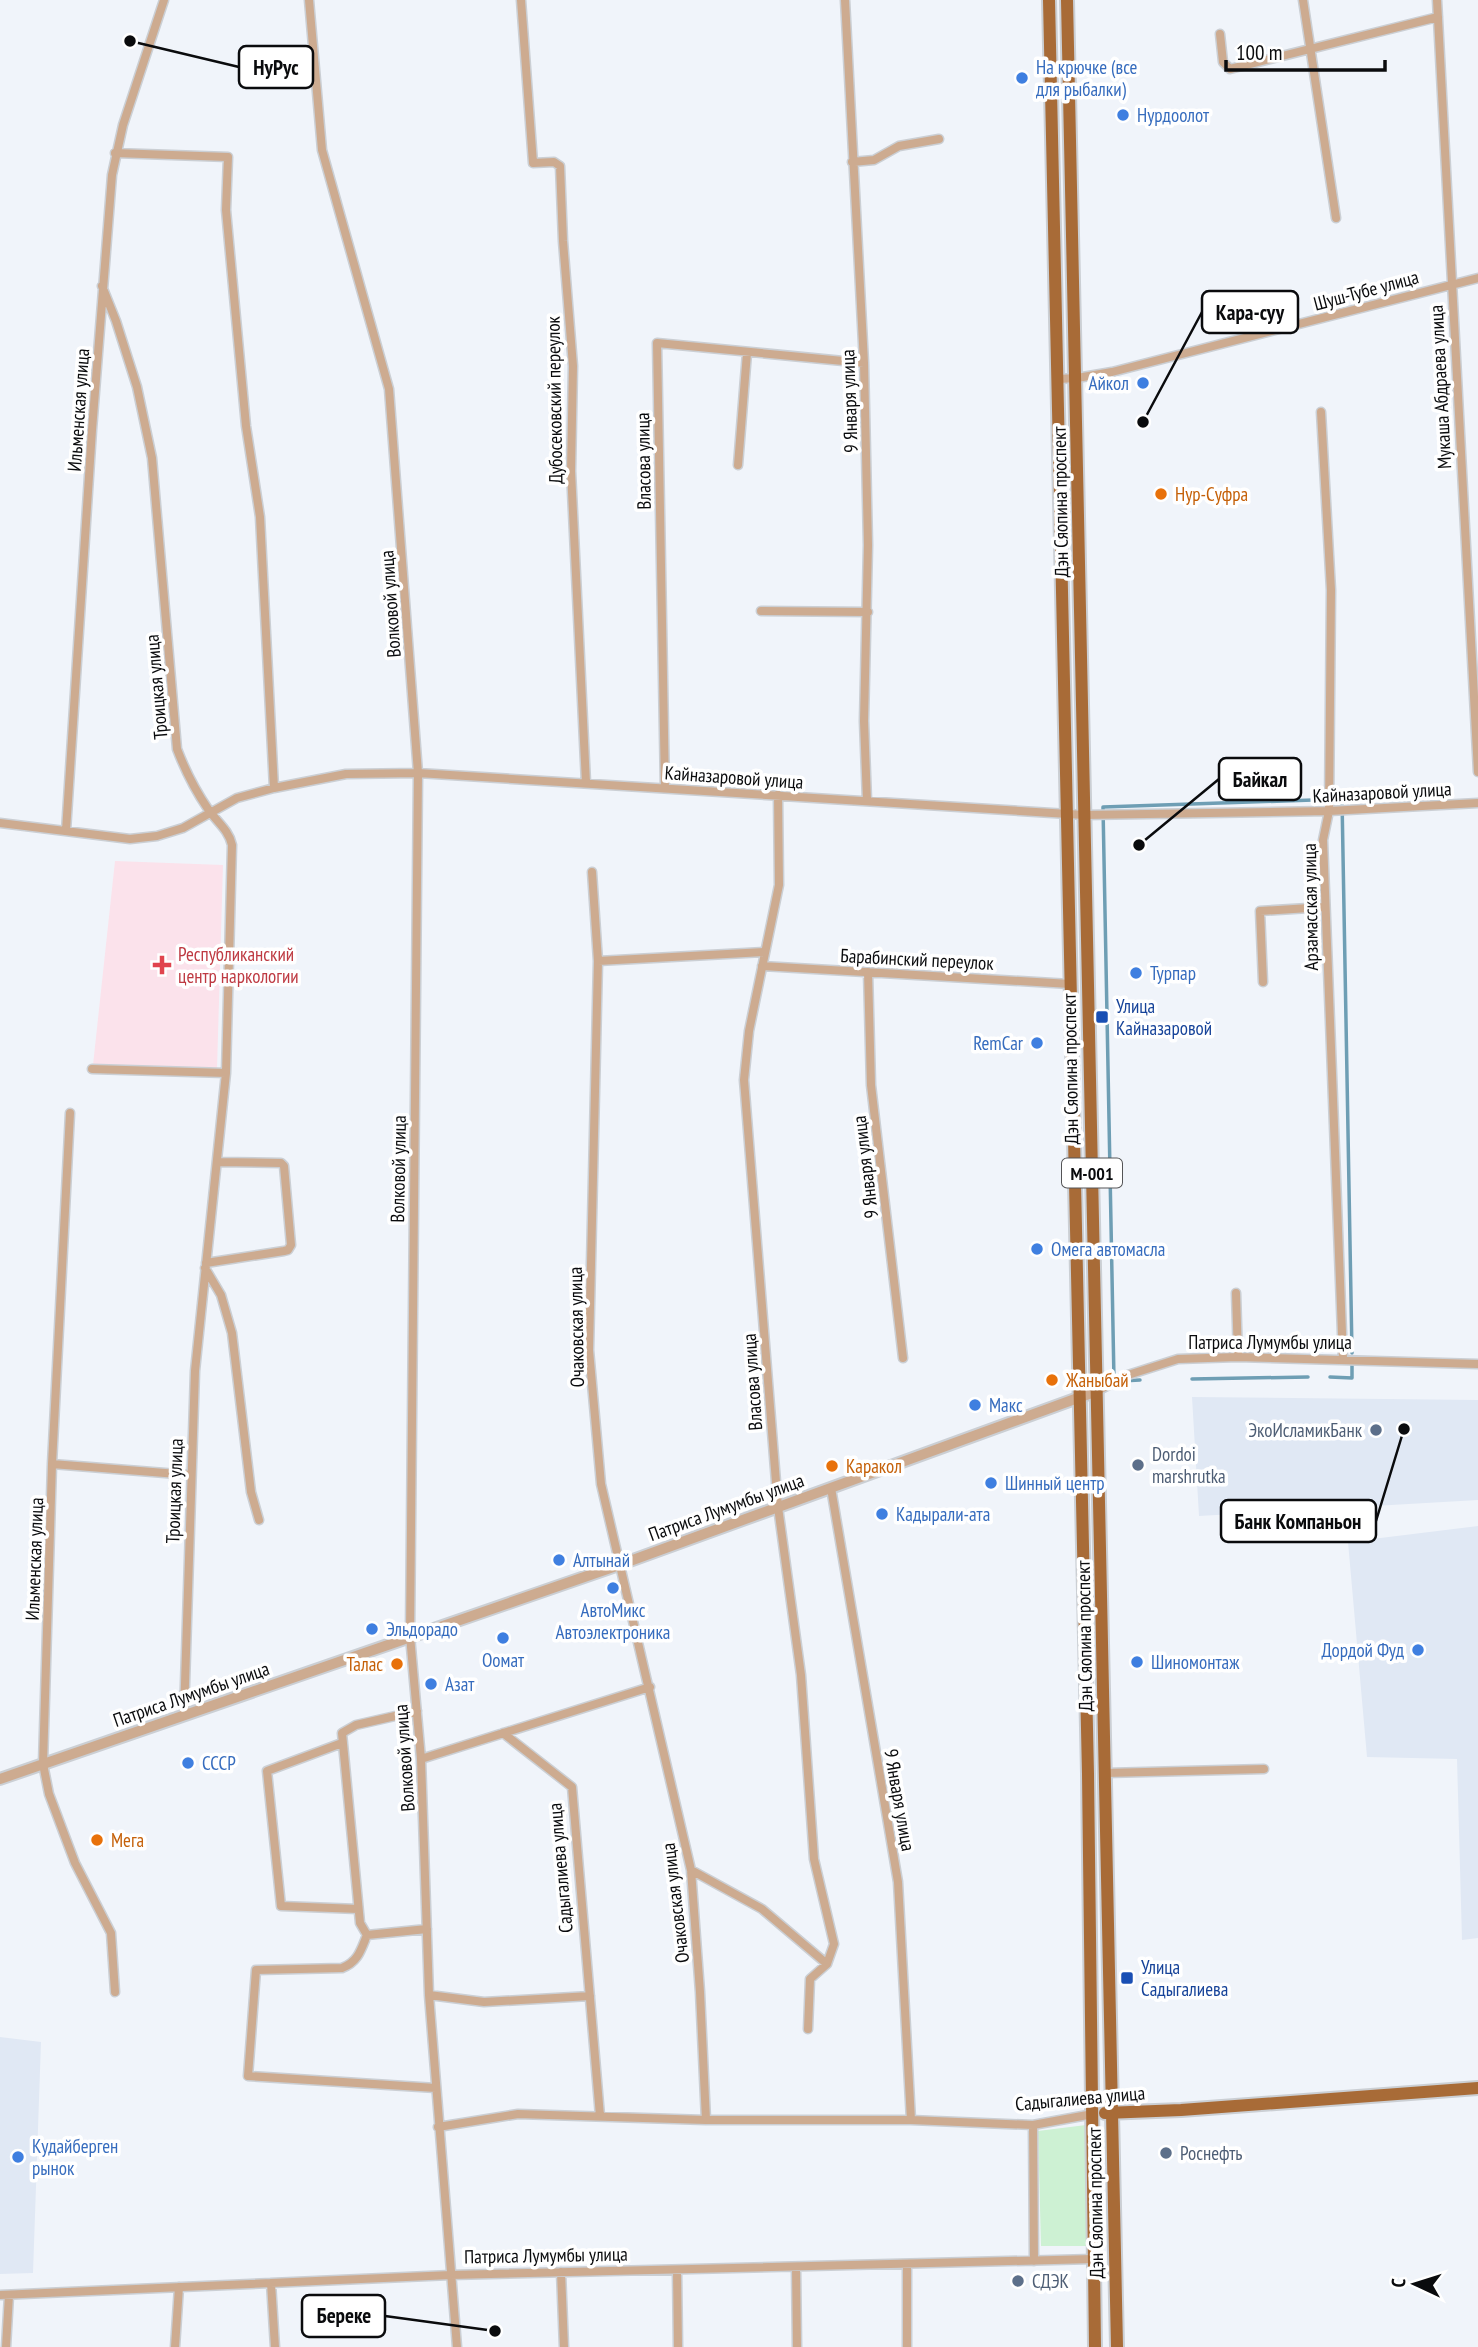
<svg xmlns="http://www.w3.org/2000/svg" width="1478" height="2347" font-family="'PT Sans Narrow',sans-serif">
<rect width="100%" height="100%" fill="#f0f4fa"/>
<!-- built -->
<path fill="#e0e8f4" d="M1192 1397 1478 1400V1500L1199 1516Z
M1478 1526V1938L1462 1940 1457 1759 1367 1757 1348 1542Z
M0 2037 41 2042 33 2273 0 2274Z"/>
<!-- medical -->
<path fill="#fbe2eb" d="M115 861 223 865 217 1069 93 1065Z"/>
<!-- green -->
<path fill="#cdf1d3" d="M1086 2125 1090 2246H1041L1038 2131Z"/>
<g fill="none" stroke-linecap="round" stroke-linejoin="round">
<!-- stream -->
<path stroke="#6e9eb4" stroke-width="3.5" d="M1330 1377 1352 1378V1365
M1192 1379 1308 1377
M1114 1380 1103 807 1342 799 1352 1353
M1121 1381 1140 1380"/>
<!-- minor casing -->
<g stroke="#cbcfd4" stroke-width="11">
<path id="minor" d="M309 0 322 150 389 389 418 773 410 1636 421 1759 429 1995 457 2347
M521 0 533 163 554 162 560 166 563 241 573 366 571 471 586 783
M845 0 864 363 868 545 864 721 867 801
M1303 0 1336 218
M1437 0 1478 772
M1220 34 1223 62 1230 69 1438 17
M115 153 228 157 226 210 246 426 260 517 274 788
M852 162 874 160 899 146 939 139
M102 286 116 321 137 387 152 458 177 749C185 770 195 790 208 809 216 821 229 830 232 845L226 1073 195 1371 184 1715
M1058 379 1077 378 1112 372 1478 278
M1321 412 1331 590 1329 811 1323 840 1343 1359
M738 465 747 353
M761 611 868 612
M665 788 657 343 864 363
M778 795 779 885 749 1031 744 1080 778 1507 801 1675 814 1859 834 1944 827 1964 810 1979 808 2029
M0 823 130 839 157 836 183 828 237 798 274 788 346 774 418 773 1084 815 1329 811 1478 803
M66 831 92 430 112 175 123 125 164 0
M592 872 598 961 589 1350 601 1484 691 1870 700 1992 706 2120
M598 961 765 952
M762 966 1070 984
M868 972 871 1085 903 1358
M1263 982 1260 911 1325 907
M92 1069 226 1073
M70 1113 52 1464 43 1764 49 1794 75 1863 111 1933 115 1992
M206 1263 284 1251 288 1250 291 1245 284 1166 281 1163 218 1162
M205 1268 221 1295 232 1333 251 1492 259 1520
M1236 1293 1238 1357
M1097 1391 1128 1375 1178 1359 1238 1357 1478 1364
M52 1464 190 1475
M831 1488 898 1882 911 2120
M417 1711 356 1725 342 1733 360 1923 367 1935 427 1929
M503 1733 572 1787 600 2116
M342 1743 267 1771 281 1906 358 1909
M421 1759 650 1687
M1106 1773 1264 1769
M691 1870 762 1909 827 1964
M367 1935C361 1950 358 1962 342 1968L256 1970 248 2076 436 2088
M429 1995 484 2002 590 1996
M1033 2125 1034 2261
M438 2127 518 2114 706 2120H911L1033 2125 1093 2114
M796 2267 797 2347
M677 2270 678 2347
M561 2272 564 2347
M271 2283 275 2347
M0 2295 451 2275 1093 2259
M6 2347 9 2295
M175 2347 179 2287
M907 2347V2265"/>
</g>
<!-- tertiary casing -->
<g stroke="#cbcfd4" stroke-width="14">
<path id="tertiary" d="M0 1779 619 1565 1097 1391"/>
</g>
<!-- primary casing -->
<g stroke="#cbcfd4" stroke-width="16">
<path id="primary" d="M1049 0 1088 1774 1095 2347
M1067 0C1085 782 1099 1565 1117 2347
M1105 2113 1181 2110 1478 2088"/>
</g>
<!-- minor -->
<use href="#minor" stroke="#cdab90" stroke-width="8"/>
<!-- tertiary -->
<use href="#tertiary" stroke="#cdab90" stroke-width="10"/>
<!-- primary -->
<use href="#primary" stroke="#a86b37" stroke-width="12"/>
</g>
<!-- markers -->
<g fill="#3f7fe0" stroke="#fff" stroke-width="2.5">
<circle cx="1022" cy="78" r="7"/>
<circle cx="1123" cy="115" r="7"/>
<circle cx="1143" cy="383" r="7"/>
<circle cx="1136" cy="973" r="7"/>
<circle cx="1037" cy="1043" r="7"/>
<circle cx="1037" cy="1249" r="7"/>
<circle cx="975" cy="1405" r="7"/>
<circle cx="991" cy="1483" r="7"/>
<circle cx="882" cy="1514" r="7"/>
<circle cx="559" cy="1560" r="7"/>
<circle cx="613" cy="1588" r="7"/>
<circle cx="372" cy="1629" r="7"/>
<circle cx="503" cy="1638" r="7"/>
<circle cx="1418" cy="1650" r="7"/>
<circle cx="1137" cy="1662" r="7"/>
<circle cx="431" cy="1684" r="7"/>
<circle cx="188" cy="1763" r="7"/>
<circle cx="18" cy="2157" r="7"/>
</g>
<g fill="#e8710a" stroke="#fff" stroke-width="2.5">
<circle cx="1161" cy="494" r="7"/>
<circle cx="1052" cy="1380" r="7"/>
<circle cx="832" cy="1466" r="7"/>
<circle cx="397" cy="1664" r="7"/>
<circle cx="97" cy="1840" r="7"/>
</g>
<path fill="#e0444e" stroke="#fff" stroke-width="2.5" d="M158.5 954.5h7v7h7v7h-7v7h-7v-7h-7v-7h7z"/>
<g fill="#1a4fb4" stroke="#fff" stroke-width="2.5">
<rect x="1095" y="1010" width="14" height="14" rx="3.5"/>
<rect x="1120" y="1971" width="14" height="14" rx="3.5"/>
</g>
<g fill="#5c6f8a" stroke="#fff" stroke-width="2.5">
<circle cx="1376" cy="1430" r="7"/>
<circle cx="1138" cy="1465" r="7"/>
<circle cx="1166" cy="2153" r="7"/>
<circle cx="1018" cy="2281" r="7"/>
</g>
<g text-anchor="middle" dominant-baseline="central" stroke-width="7" stroke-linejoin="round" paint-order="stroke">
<!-- shield labels -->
<rect fill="#fff" stroke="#545456" stroke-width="2" x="1062" y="1158.5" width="60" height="29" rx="5"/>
<g font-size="18" font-weight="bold" fill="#0a0b0d">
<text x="1092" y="1173">M-001</text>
</g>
<!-- shop labels -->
<g font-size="19" fill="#366cbe" stroke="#fff" text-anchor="start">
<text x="1036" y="67">На крючке (все<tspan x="1036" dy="22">для рыбалки)</tspan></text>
<text x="1137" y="115">Нурдоолот</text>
<text x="1129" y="383" text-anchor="end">Айкол</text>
<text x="1150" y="973">Турпар</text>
<text x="1023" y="1043" text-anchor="end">RemCar</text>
<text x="1051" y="1249">Омега автомасла</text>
<text x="989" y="1405">Макс</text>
<text x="1005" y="1483">Шинный центр</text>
<text x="896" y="1514">Кадырали-ата</text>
<text x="573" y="1560">Алтынай</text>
<text x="613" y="1610" text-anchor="middle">АвтоМикс<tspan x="613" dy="22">Автоэлектроника</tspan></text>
<text x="386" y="1629">Эльдорадо</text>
<text x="1404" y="1650" text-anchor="end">Дордой Фуд</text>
<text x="503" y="1660" text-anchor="middle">Оомат</text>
<text x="1151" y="1662">Шиномонтаж</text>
<text x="445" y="1684">Азат</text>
<text x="202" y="1763">СССР</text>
<text x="32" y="2146">Кудайберген<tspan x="32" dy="22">рынок</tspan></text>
</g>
<!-- street labels -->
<g font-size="19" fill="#0a0b0d" stroke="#fff">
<text transform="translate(1366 290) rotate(-15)">Шуш-Тубе улица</text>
<text transform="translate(1440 387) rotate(-93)">Мукаша Абдраева улица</text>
<text transform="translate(554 400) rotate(-91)">Дубосековский переулок</text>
<text transform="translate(849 401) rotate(-92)">9 Января улица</text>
<text transform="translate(78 410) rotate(-86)">Ильменская улица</text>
<text transform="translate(643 461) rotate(-91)">Власова улица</text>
<text transform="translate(1060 502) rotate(-91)">Дэн Сяопина проспект</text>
<text transform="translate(390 604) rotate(-94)">Волковой улица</text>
<text transform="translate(156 687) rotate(-95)">Троицкая улица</text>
<text transform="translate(734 777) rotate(4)">Кайназаровой улица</text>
<text transform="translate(1382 792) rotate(-3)">Кайназаровой улица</text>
<text transform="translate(1310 907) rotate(-91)">Арзамасская улица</text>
<text transform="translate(917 959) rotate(3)">Барабинский переулок</text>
<text transform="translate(1070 1069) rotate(-91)">Дэн Сяопина проспект</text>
<text transform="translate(865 1167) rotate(-97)">9 Января улица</text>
<text transform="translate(398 1169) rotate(-89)">Волковой улица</text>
<text transform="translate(576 1327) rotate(-91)">Очаковская улица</text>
<text x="1270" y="1342">Патриса Лумумбы улица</text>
<text transform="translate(752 1382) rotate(-94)">Власова улица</text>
<text transform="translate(174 1491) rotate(-88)">Троицкая улица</text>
<text transform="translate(726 1507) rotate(-20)">Патриса Лумумбы улица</text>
<text transform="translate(34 1559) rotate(-88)">Ильменская улица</text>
<text transform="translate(1084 1636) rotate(-91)">Дэн Сяопина проспект</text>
<text transform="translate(191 1694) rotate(-19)">Патриса Лумумбы улица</text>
<text transform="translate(404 1758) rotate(-94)">Волковой улица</text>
<text transform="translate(900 1800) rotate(80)">9 Января улица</text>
<text transform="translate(560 1868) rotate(-95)">Садыгалиева улица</text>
<text transform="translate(675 1903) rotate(-97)">Очаковская улица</text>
<text transform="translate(1080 2098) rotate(-5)">Садыгалиева улица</text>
<text transform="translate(1095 2203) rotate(-91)">Дэн Сяопина проспект</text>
<text transform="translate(546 2255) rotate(-1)">Патриса Лумумбы улица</text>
</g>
<!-- food labels -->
<g font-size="19" fill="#c56008" stroke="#fff" text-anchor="start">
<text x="1175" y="494">Нур-Суфра</text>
<text x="1066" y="1380">Жаныбай</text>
<text x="846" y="1466">Каракол</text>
<text x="383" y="1664" text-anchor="end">Талас</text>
<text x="111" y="1840">Мега</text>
</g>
<!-- health labels -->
<g font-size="19" fill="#be3a42" stroke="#fff" text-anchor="start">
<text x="178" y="954">Республиканский<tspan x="178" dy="22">центр наркологии</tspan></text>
</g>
<!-- transit labels -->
<g font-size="19" fill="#164399" stroke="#fff" text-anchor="start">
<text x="1116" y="1006">Улица<tspan x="1116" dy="22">Кайназаровой</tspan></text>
<text x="1141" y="1967">Улица<tspan x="1141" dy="22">Садыгалиева</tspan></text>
</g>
<!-- service labels -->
<g font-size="19" fill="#4e5e75" stroke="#fff" text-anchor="start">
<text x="1362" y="1430" text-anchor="end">ЭкоИсламикБанк</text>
<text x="1152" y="1454">Dordoi<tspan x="1152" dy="22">marshrutka</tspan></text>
<text x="1180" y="2153">Роснефть</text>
<text x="1032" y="2281">СДЭК</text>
</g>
</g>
<!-- callouts -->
<path fill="none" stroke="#0a0b0d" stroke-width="2.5" d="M130 41L239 67M1143 422L1202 312M1139 845L1219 779M1404 1429L1376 1521M495 2331L385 2316"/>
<g fill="#0a0b0d" stroke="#fff" stroke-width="2.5">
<circle cx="130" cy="41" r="7"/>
<circle cx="1143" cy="422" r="7"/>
<circle cx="1139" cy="845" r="7"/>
<circle cx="1404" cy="1429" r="7"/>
<circle cx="495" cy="2331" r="7"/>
</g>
<g fill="#fff" stroke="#0a0b0d" stroke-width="2.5">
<rect x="239" y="46" width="74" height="42" rx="7"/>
<rect x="1202" y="291" width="96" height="42" rx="7"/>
<rect x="1219" y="758" width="82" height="42" rx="7"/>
<rect x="1221" y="1500" width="155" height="42" rx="7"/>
<rect x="302" y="2295" width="83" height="42" rx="7"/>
</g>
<g font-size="21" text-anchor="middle" font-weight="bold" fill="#0a0b0d">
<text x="276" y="75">НуРус</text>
<text x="1250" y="320">Кара-суу</text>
<text x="1260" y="787">Байкал</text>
<text x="1298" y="1529">Банк Компаньон</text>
<text x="344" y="2323">Береке</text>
</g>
<!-- north arrow -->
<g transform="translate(1415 2284) rotate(274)" stroke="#ffffff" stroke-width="5" paint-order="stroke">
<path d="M0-5L12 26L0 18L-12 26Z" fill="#0a0b0d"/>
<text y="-10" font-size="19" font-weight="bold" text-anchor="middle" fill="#0a0b0d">С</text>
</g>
<!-- scale -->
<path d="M1226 60v10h159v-10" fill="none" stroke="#0a0b0d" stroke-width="3.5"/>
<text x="1236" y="60" font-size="21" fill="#0a0b0d" stroke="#ffffff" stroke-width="5" paint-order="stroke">100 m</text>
</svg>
